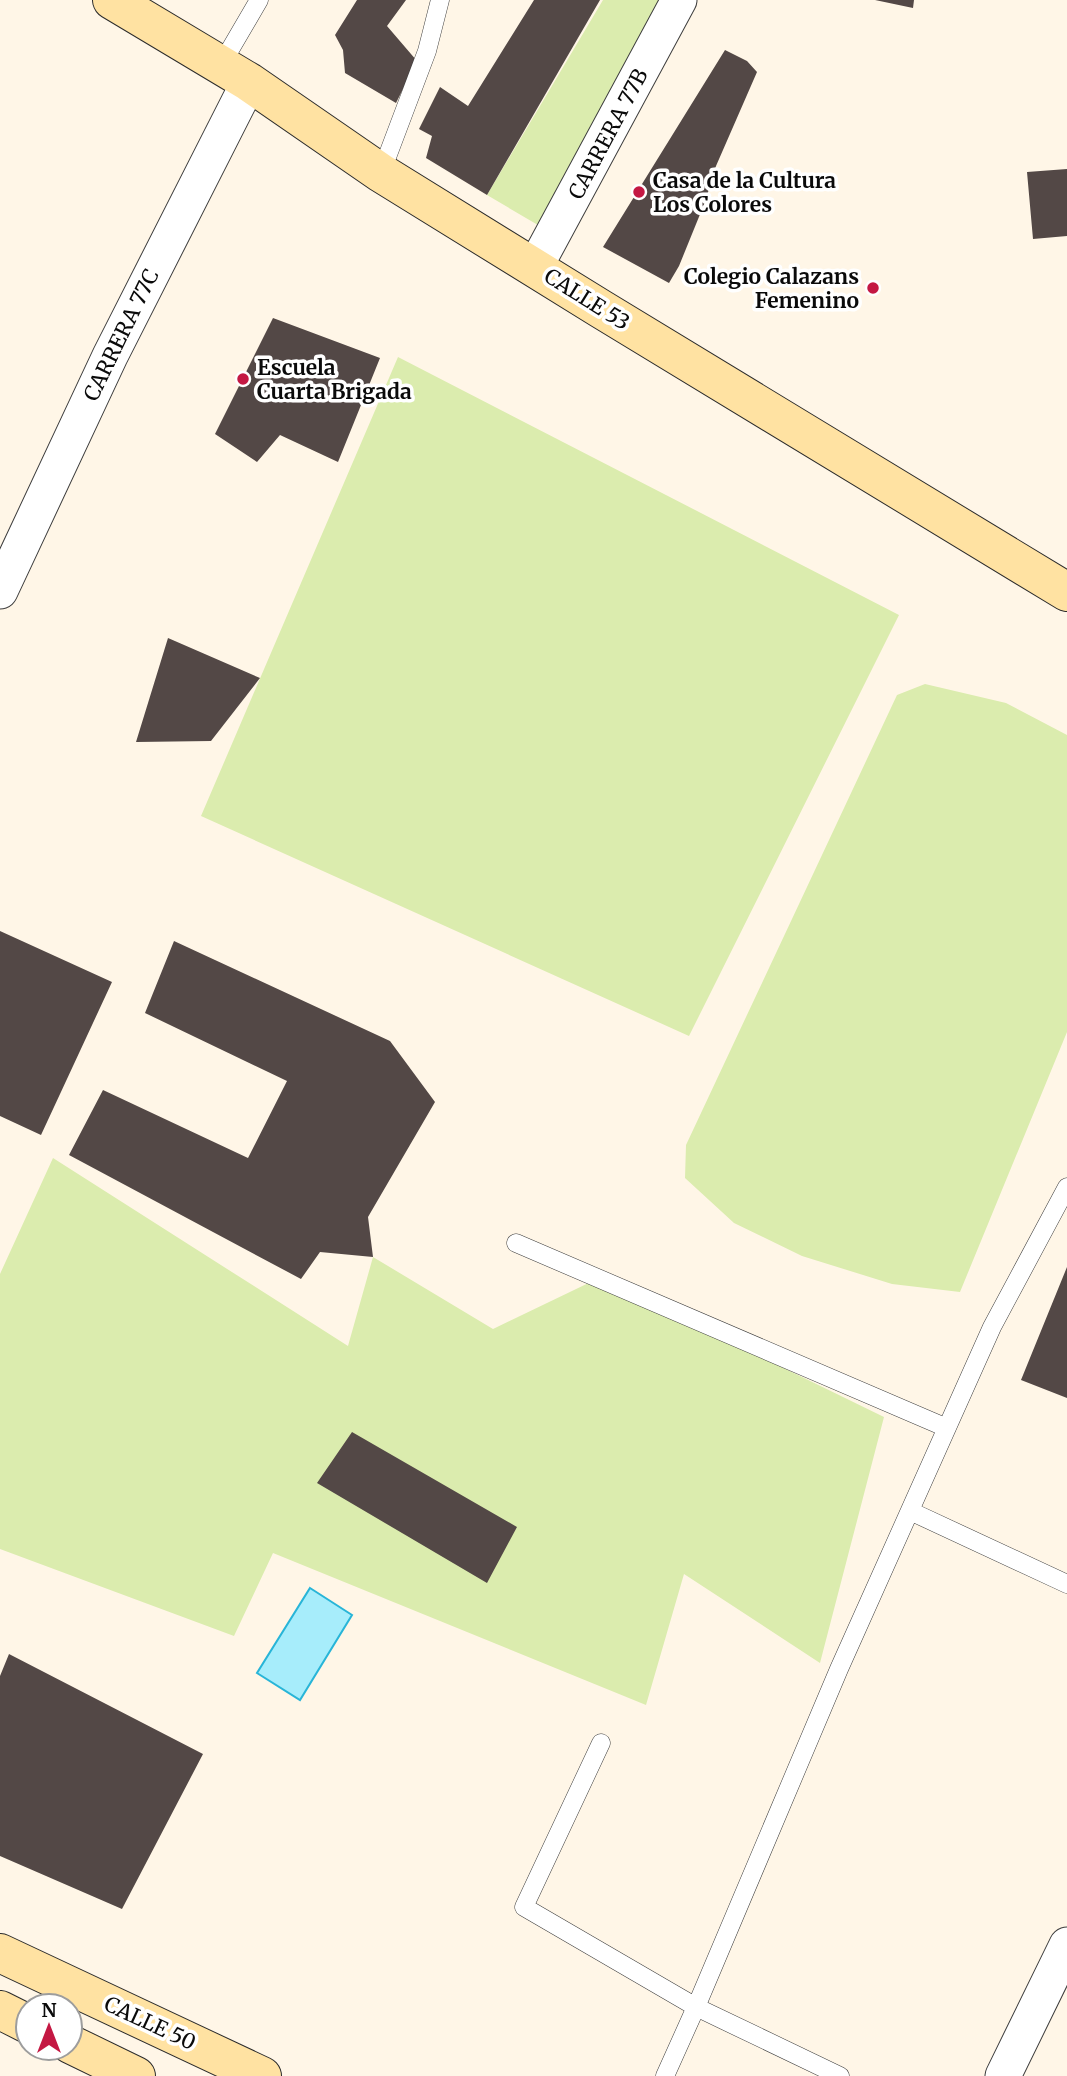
<svg xmlns="http://www.w3.org/2000/svg" width="1067" height="2076" font-family="Merriweather,serif">
<rect width="100%" height="100%" fill="#fff6e7"/>
<!-- green -->
<path fill="#dbecae" d="M603 0H663L543 228 487 195Z
M398 357 899 615 689 1036 201 816Z
M925 684 1006 703 1067 735V1032L960 1292 892 1284 802 1256 734 1223 685 1178 686 1145 897 695Z
M53 1158 348 1346 373 1257 493 1329 599 1278 884 1417 820 1663 684 1574 646 1705 273 1553 234 1636 0 1549V1274Z"/>
<!-- water -->
<path fill="#a7edfb" stroke="#28b5d8" stroke-width="2" d="M310 1588 352 1615 300 1700 257 1673Z"/>
<!-- building -->
<path fill="#534846" d="M357 0H406L387 26 417 61 396 103 345 73 343 50 335 35Z
M534 0H600L487 195 426 158 432 136 419 129 440 87 468 106Z
M875 0H914L913 8Z
M725 50 747 61 757 72 716 166 705 202 679 266 669 283 603 247Z
M1067 169V236L1033 239 1027 172Z
M273 318 380 358 338 462 280 435 257 462 215 434Z
M168 638 260 678 211 741 136 742Z
M0 931 112 982 41 1135 0 1116Z
M174 941 390 1041 435 1102 368 1217 373 1257 320 1252 301 1279 69 1155 103 1090 248 1158 287 1081 145 1013Z
M1067 1267V1398L1021 1380Z
M352 1432 517 1527 487 1583 317 1483Z
M9 1654 203 1754 122 1909 0 1856V1676Z"/>
<g fill="none" stroke-linecap="round" stroke-linejoin="round">
<!-- lane casing -->
<g stroke="#3d3d3d" stroke-width="19">
<path id="lane" d="M221 65 259 0
M381 173 427 51 440 0
M516 1243 947 1428
M910 1511 1067 1584
M601 1743 524 1907 696 2007 665 2076
M840 2076 696 2007 839 1669 992 1327 1067 1187"/>
</g>
<!-- street casing -->
<g stroke="#3d3d3d" stroke-width="37">
<path id="street" d="M535 267 679 0
M0 591 110 356 249 82
M1003 2076 1067 1945"/>
</g>
<!-- secondary casing -->
<g stroke="#2c2c2c" stroke-width="40">
<path id="secondary" d="M112 0 249 82 381 173 601 309 1067 592
M0 1953 262 2076
M0 2010 28 2024
M70 2044 136 2076"/>
</g>
<!-- lane -->
<use href="#lane" stroke="#fff" stroke-width="18"/>
<!-- street -->
<use href="#street" stroke="#fff" stroke-width="35"/>
<!-- secondary -->
<use href="#secondary" stroke="#ffe2a2" stroke-width="38"/>
</g>
<!-- markers -->
<g fill="#c41843" stroke="#fff" stroke-width="2.5">
<circle cx="639" cy="192" r="7"/>
<circle cx="873" cy="288" r="7"/>
<circle cx="243" cy="379" r="7"/>
</g>
<g text-anchor="middle" dominant-baseline="central" stroke-width="7" stroke-linejoin="round" paint-order="stroke">
<!-- street labels -->
<g font-size="21" fill="#0a0a0a" stroke="#fff">
<text transform="translate(608 134) rotate(-62)">CARRERA 77B</text>
<text transform="translate(587 299) rotate(32)">CALLE 53</text>
<text transform="translate(121 335) rotate(-64)">CARRERA 77C</text>
<text transform="translate(150 2023) rotate(25)">CALLE 50</text>
</g>
<!-- poi labels -->
<g font-size="21" font-weight="bold" fill="#0a0a0a" stroke="#fff" text-anchor="start">
<text x="653" y="180">Casa de la Cultura<tspan x="653" dy="24">Los Colores</tspan></text>
<text x="859" y="276" text-anchor="end">Colegio Calazans<tspan x="859" dy="24">Femenino</tspan></text>
<text x="257" y="367">Escuela<tspan x="257" dy="24">Cuarta Brigada</tspan></text>
</g>
</g>
<!-- north arrow -->
<g transform="translate(49 2027)"><circle r="33" fill="#ffffff" stroke="#9d9d9d" stroke-width="2"/>
<path d="M0-5L12 26L0 18L-12 26Z" fill="#c41843"/>
<text y="-10" font-size="19" font-weight="bold" text-anchor="middle" fill="#0a0a0a">N</text>
</g>
</svg>
